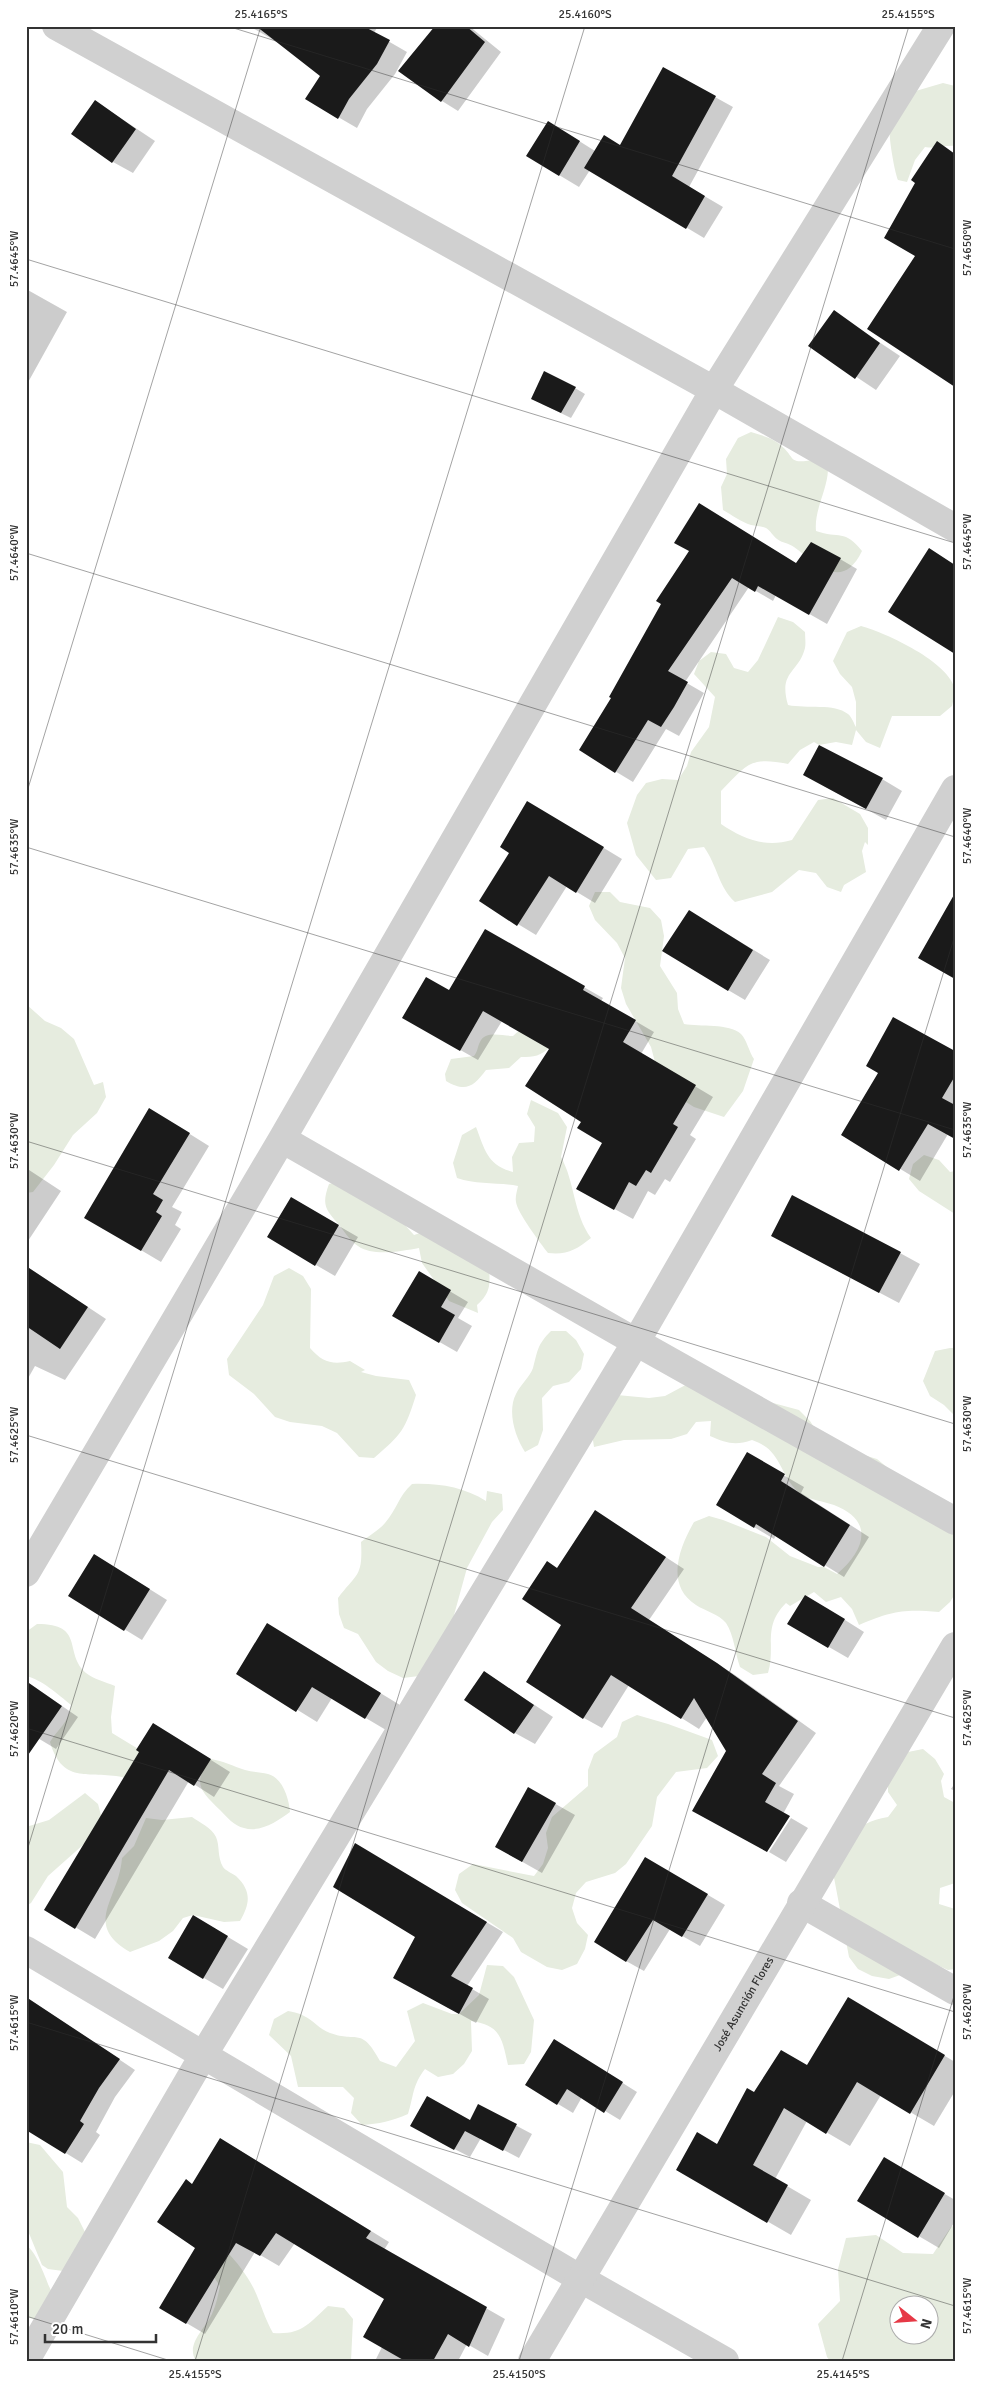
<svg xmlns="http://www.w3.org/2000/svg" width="981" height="2387" font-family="Signika,sans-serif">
<rect width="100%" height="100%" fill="#fff"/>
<!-- green -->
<path fill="#e6ecdf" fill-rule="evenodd" d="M943 83 955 86V146C945 145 936 149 925 147L915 160 907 182 898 180C895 174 888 135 890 129 892 118 898 106 902 95Z
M751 432C760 435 770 437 778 443 799 459 784 465 819 459L828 470C827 491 814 510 816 531 839 539 845 529 862 551 842 592 817 564 794 547 789 543 782 543 777 539 773 536 770 530 766 528 761 526 756 526 751 525 741 522 732 515 723 510L721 487 727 474 726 459 738 438Z
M778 617 793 622 805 632C805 637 806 643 805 648 799 673 778 671 788 705 807 709 834 703 848 714 852 717 854 724 856 727V702L852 687 840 674 833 661 847 632 861 626C886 633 950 662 955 690 955 695 953 701 952 706L940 716H892L880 748 866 742 856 730 852 745 836 742 819 745 814 742 800 750 788 764C749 756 747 765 721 791V824C743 839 765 848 792 840L818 800 833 798 860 814 868 828V845L865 842 862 851 866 872 844 885 841 892 827 887 816 873 799 870 772 892 735 902C719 888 717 865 704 847L688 849 671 878 656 880 636 855 627 823 637 795 646 783 662 779 678 780 687 766 691 752 709 727 715 697 694 674 699 661 711 652 726 654 734 668 748 672 758 660Z
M595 892H610L620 902 650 908 661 920 664 936 660 966 677 993 678 1009 684 1024C700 1027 729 1023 741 1034 747 1040 749 1052 754 1059L743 1091 724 1117 694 1107 681 1099 659 1077 651 1047 626 1004 621 988 625 958 617 943 595 920 589 906Z
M26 1004 45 1021 61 1028 74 1039 94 1085 103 1082 106 1097 97 1113 73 1135 54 1165 33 1192 26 1193Z
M524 1026 550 1047C541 1056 534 1057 521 1057L509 1068 486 1070C474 1086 466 1093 446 1081L445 1074 451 1059 474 1056C478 1051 477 1048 480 1042 485 1030 503 1036 513 1036Z
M531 1100 558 1113 567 1127 561 1157C575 1182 573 1213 591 1238 576 1250 567 1255 548 1253 541 1244 517 1212 516 1202 515 1197 517 1191 518 1186 497 1182 477 1185 457 1178L453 1163 462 1135 476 1127C485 1150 487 1165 513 1172L512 1157 519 1143 534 1142 535 1127 527 1114Z
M924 1155 939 1160 950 1172 955 1171V1214L919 1191 909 1179 913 1164Z
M345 1180 404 1224 414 1235 429 1230 489 1266C490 1285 491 1292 477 1305L478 1313 449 1301 422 1263 419 1248C402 1251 373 1257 358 1246 350 1241 345 1232 339 1225 326 1209 321 1206 329 1184Z
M289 1268 303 1276 311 1289 310 1348C322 1362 332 1365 350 1361L365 1370 361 1372 376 1376 409 1380 416 1395C405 1430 402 1434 374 1458L359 1457 337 1433 322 1426 290 1422 275 1417 254 1394 229 1375 227 1359 263 1305 274 1276Z
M551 1331H566L576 1340 584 1354 581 1369 569 1382 553 1386 542 1398 543 1430 538 1445 525 1452C515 1437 507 1411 516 1394 520 1385 530 1377 533 1368 538 1350 537 1345 551 1331Z
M950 1348H955V1416L944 1405 930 1396 923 1381 935 1351Z
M693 1381 799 1410 810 1421 819 1435 847 1450 877 1459 955 1523V1594L950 1602 939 1612C902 1609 893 1611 859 1625L852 1609 841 1597 826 1602 814 1592 790 1606 786 1603C762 1627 776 1646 768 1673L753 1675 740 1667C735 1653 734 1635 726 1623 719 1614 705 1611 696 1605 665 1585 679 1548 694 1522L709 1516 723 1520 766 1537 790 1556 818 1567H824L837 1574C865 1550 875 1521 834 1505 823 1501 809 1500 801 1494 784 1482 782 1459 766 1447 762 1444 757 1442 752 1440 735 1446 726 1443 710 1436L711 1421 696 1422 687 1434 671 1439 624 1440 594 1447 590 1421 617 1395 649 1398 665 1396Z
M412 1484C438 1483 464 1487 486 1501L487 1491 502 1494 503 1510 492 1522 467 1568 454 1615 452 1630 419 1676 403 1678 388 1671 376 1662 358 1634 344 1628 339 1614 338 1598C357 1573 363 1577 361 1542 369 1536 379 1530 385 1523 397 1509 398 1497 412 1484Z
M37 1624C86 1624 63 1653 86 1673 93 1679 106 1682 115 1686L111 1717 112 1733 140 1750 126 1778C91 1769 63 1787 50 1742 60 1726 68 1724 71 1705 59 1695 41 1679 26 1676V1632Z
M637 1715 668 1724 712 1740 718 1756 707 1768 676 1772 657 1797 652 1826 626 1864 615 1873 586 1882 576 1893 572 1908 577 1923 588 1935 585 1949 577 1964 562 1970 547 1967 521 1952 513 1938 462 1903 455 1890 459 1874 473 1864 534 1876 543 1864 548 1848 546 1833 552 1817 588 1786V1770L594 1754 617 1737 622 1722Z
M923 1749 935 1759 944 1774 941 1781 944 1797 955 1803V1883L940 1888 939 1904 955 1909V1969L948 1970 933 1963 889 1979 872 1976 858 1969 849 1957 832 1867C850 1839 852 1823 888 1817L897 1805 888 1792V1777L908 1752Z
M211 1759C223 1761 233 1766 245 1770 252 1772 260 1772 268 1774 283 1778 289 1799 290 1812 278 1821 260 1833 244 1828 234 1826 227 1817 220 1810 201 1791 191 1783 211 1759Z
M85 1793 98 1804 102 1819 84 1844 48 1876 31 1903 26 1906V1827L49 1820Z
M192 1817C199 1822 212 1828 216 1837 220 1846 217 1857 223 1867 226 1871 232 1873 236 1876 252 1891 250 1904 240 1921L224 1922 193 1915 183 1918 173 1931 159 1941 130 1952C82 1924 119 1900 122 1858L134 1846 146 1818 162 1820Z
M487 1965 503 1966 514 1977 534 2020 531 2052 524 2064 508 2065C502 2039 501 2025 471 2021L472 2051 464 2064 453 2074 438 2077 425 2069C412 2086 414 2095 408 2114 392 2121 379 2124 362 2125L351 2113 354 2098 343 2087H298L291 2056 269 2035 274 2019 288 2011C293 2012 299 2013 304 2016 313 2020 319 2029 330 2033 358 2043 361 2026 380 2061L396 2067 415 2041 407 2011 423 2003 452 2014H459L479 1995Z
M26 2142 40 2145 63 2172 67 2207 78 2218 85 2232 63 2271 48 2269 42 2265 26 2226Z
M955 2225 953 2361H830L827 2357 818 2324 840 2301 838 2269 846 2238 876 2235 903 2253 933 2254 951 2227ZM898 2304H928V2334H898Z
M26 2245C38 2253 46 2281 53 2295L34 2319 26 2317Z
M226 2251C237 2262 247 2275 254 2289 261 2304 265 2319 273 2333 302 2335 308 2324 328 2306L344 2308 353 2319 351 2361H196C185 2344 206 2328 212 2314 216 2305 218 2296 220 2286L211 2273Z"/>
<!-- shadow -->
<path fill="#0003" d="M249 26H378L374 33 407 52 395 74 367 109 357 128 307 99 321 75 284 46Z
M435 26H469L501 52 458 111 442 101Z
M715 97 733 107 689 187 723 207 704 238 590 170 579 187 559 175 568 134 595 151 621 146Z
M95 101 155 141 133 173 113 162Z
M26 289 67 312 26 386Z
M834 312 900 356 876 390 810 346Z
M575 388 585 394 571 418 542 404Z
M690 551 797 564 840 559 857 569 827 624 776 595 773 601 749 587 685 682 704 693 679 736 666 729 633 782 580 750 613 698Z
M882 779 902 791 886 820 824 786Z
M546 813 622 859 595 903 567 886 536 935 480 901Z
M706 921 770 960 745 1000 728 990Z
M485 931 603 998 601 1001 654 1032 641 1054 713 1097 690 1135 696 1139 670 1182 665 1179 655 1195 648 1191 633 1219 596 1199 604 1142 582 1122 551 1048 502 1021 478 1060 404 1018 450 992Z
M955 1053V1138L948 1134 920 1181 843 1134Z
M169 1121 209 1146 172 1207 182 1212 175 1225 181 1229 161 1262 85 1217Z
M26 1168 61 1191 26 1244Z
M292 1199 358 1237 335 1276 316 1265Z
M793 1247 900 1253 920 1264 899 1303Z
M26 1266 106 1319 65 1380 35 1366 26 1382Z
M419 1273 468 1302 458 1318 472 1326 457 1352 394 1316Z
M747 1454 804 1487 801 1493 869 1537 844 1577 776 1535 774 1539 717 1505Z
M595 1511 684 1569 649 1620 735 1675 816 1733 779 1786 794 1794 783 1814 712 1821 728 1751 707 1717 699 1729 629 1685 602 1728 584 1718 563 1624 558 1569Z
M95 1555 167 1600 142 1640 70 1596Z
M826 1608 864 1632 848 1658 789 1624Z
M287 1636 400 1705 386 1730 332 1698 317 1722 238 1673Z
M484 1672 553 1717 535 1744 515 1733Z
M26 1681 78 1717 56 1749 26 1731Z
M173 1736 230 1772 214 1797 189 1781 95 1939 75 1927Z
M955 1783V1791L951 1789Z
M529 1789 575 1815 542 1873 496 1847Z
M791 1818 808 1828 786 1862 769 1852Z
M372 1854 503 1932 467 1986 489 1999 476 2023 411 1987 416 1937Z
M645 1858 725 1905 700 1946 670 1929 644 1971 626 1961Z
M213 1928 248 1949 223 1989 204 1978Z
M26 1997 135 2070 115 2097 96 2132 100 2135 82 2163 30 2131 26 2136Z
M872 2012 955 2062V2091L934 2126 881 2095 850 2146 807 2121 775 2179 811 2200 791 2235 677 2169 718 2146 755 2094 807 2067Z
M570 2050 637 2092 620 2120 582 2097 573 2113 558 2104Z
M479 2106 532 2134 519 2158 481 2138 470 2157 427 2135 471 2122Z
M239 2150 389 2242 384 2250 505 2319 488 2356 467 2344 458 2361H375L382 2347 386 2298 295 2243 279 2266 255 2252 205 2334 161 2308 197 2247 193 2185Z
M904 2170 955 2200V2221L939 2248 859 2201Z"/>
<!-- building -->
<path fill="#1a1a1a" d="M256 26H363L390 40 377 64 349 99 338 119 305 99 320 76Z
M435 26H466L485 42 441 102 398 71Z
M663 67 716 96 672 176 705 196 686 229 584 168 604 135 620 145Z
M95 100 136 129 112 163 71 134Z
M548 121 580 141 559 176 526 156Z
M937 141 955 154V387L867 329 915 256 884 238 915 183 911 180Z
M834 310 880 343 855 379 808 346Z
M544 371 576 387 561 413 531 399Z
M699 503 796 563 811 542 841 558 809 615 758 586 755 592 732 578 668 671 688 682 674 707 661 727 648 720 615 773 579 750 611 698 609 697 661 604 656 601 689 551 674 543Z
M929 548 955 565V654L888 612Z
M819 745 883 778 866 809 803 775Z
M527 801 604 847 576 893 549 876 517 926 479 901 509 853 500 847Z
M955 893V979L918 958Z
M689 910 753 950 728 991 662 951Z
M485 929 585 986 583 990 636 1020 623 1042 696 1085 673 1124 678 1127 651 1173 646 1170 636 1186 629 1182 614 1210 576 1189 602 1143 577 1128 581 1122 525 1086 549 1049 483 1011 460 1051 402 1018 426 977 449 990Z
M893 1017 955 1051V1076L942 1098 955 1105V1139L928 1124 899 1171 841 1135 878 1073 866 1066Z
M149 1108 190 1133 153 1194 163 1200 156 1212 162 1216 141 1251 84 1218Z
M792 1195 901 1252 879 1293 771 1236Z
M291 1197 339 1225 315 1266 267 1237Z
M26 1266 88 1307 60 1349 26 1326Z
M419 1271 451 1290 441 1307 455 1315 439 1343 392 1316Z
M747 1452 785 1474 781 1481 850 1525 824 1567 756 1524 754 1528 716 1505Z
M595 1510 666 1557 631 1608 717 1663 798 1721 762 1774 776 1783 765 1802 790 1816 767 1852 692 1811 726 1751 694 1698 681 1719 611 1675 583 1719 526 1682 561 1625 522 1599 547 1561 557 1568Z
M94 1554 150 1589 124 1631 68 1596Z
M805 1595 845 1619 828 1648 787 1624Z
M267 1623 381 1693 365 1719 312 1687 296 1712 236 1674Z
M484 1671 534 1705 514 1734 464 1700Z
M26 1681 62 1706 26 1758Z
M153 1723 211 1759 194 1786 169 1770 75 1929 44 1910 139 1752 136 1750Z
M528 1787 556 1803 522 1862 495 1847Z
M355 1843 487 1922 451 1976 473 1988 459 2014 393 1978 415 1937 333 1887Z
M645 1857 708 1894 682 1937 653 1920 626 1962 594 1942Z
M193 1915 228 1936 203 1979 168 1958Z
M26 1997 120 2059 99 2088 80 2121 84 2124 65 2154 26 2130Z
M848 1997 945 2055 910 2114 857 2082 826 2134 784 2108 753 2165 788 2185 767 2223 676 2170 697 2132 717 2144 747 2088 754 2092 781 2050 807 2065Z
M554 2039 623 2082 604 2113 567 2089 557 2105 525 2085Z
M427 2096 470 2120 478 2104 517 2124 503 2151 465 2131 454 2150 410 2126Z
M220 2138 371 2231 366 2238 487 2307 469 2347 448 2334 433 2361H405L363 2337 384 2299 276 2233 260 2256 236 2243 186 2324 159 2308 195 2248 157 2222 186 2179 192 2184Z
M884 2157 945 2193 918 2238 857 2201Z"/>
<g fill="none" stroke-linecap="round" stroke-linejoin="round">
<!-- minor -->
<path stroke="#d0d0d0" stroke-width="28" d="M56 26 714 390 955 528
M282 1139 636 1342 955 1521
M26 1573 282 1139 714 390 941 26
M801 1903 955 1991
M26 1950 581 2279 725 2361
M26 2360 204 2054 636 1342 955 789"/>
<!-- tertiary -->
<path stroke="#d0d0d0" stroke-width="28" id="s1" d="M532 2361 955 1646"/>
</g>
<!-- ticks -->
<path fill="none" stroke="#333" stroke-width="1" stroke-opacity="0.45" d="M227 26 955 249M26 259 955 543M26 553 955 837M26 795 261 26M26 847 955 1130M26 1141 955 1424M26 1435 955 1718M26 1728 955 2012M26 1854 585 26M26 2022 955 2306M26 2316 171 2361M195 2361 909 26M519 2361 955 935M842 2361 955 1993"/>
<g text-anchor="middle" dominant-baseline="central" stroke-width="5" stroke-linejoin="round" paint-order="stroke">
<!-- street labels -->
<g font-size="12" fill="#333" stroke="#fff">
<text stroke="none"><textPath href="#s1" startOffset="415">José Asunción Flores</textPath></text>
</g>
</g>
<!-- border -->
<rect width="981" height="2387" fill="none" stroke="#ffffff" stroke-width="55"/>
<!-- north arrow -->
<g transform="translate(914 2320) rotate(107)"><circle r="24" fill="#ffffff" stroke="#adadad"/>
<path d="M0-4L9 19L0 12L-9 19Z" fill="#e63946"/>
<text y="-8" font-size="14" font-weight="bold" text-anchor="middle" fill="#333333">N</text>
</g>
<!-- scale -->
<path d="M45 2334v8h111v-8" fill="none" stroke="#333333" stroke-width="2.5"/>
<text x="52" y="2334" font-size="15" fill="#333333" stroke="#ffffff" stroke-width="4" paint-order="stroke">20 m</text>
<rect x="28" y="28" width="926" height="2332" fill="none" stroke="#333" stroke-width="2"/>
<g font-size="12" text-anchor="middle" fill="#333">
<text x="261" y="18">25.4165°S</text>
<text x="585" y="18">25.4160°S</text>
<text x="908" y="18">25.4155°S</text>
<text transform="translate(967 248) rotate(-90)" y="4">57.4650°W</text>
<text transform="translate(14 259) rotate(-90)" y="4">57.4645°W</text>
<text transform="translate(967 542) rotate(-90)" y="4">57.4645°W</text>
<text transform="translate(14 553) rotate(-90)" y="4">57.4640°W</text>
<text transform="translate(967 836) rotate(-90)" y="4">57.4640°W</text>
<text transform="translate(14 847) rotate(-90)" y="4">57.4635°W</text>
<text transform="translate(967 1130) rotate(-90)" y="4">57.4635°W</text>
<text transform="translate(14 1141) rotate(-90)" y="4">57.4630°W</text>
<text transform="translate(967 1424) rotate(-90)" y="4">57.4630°W</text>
<text transform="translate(14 1435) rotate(-90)" y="4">57.4625°W</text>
<text transform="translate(967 1718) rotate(-90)" y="4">57.4625°W</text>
<text transform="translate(14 1729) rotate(-90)" y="4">57.4620°W</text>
<text transform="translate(967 2012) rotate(-90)" y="4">57.4620°W</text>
<text transform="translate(14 2023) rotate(-90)" y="4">57.4615°W</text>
<text transform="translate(967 2306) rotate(-90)" y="4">57.4615°W</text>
<text transform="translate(14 2317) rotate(-90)" y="4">57.4610°W</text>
<text x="195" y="2378">25.4155°S</text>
<text x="519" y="2378">25.4150°S</text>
<text x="843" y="2378">25.4145°S</text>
</g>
</svg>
